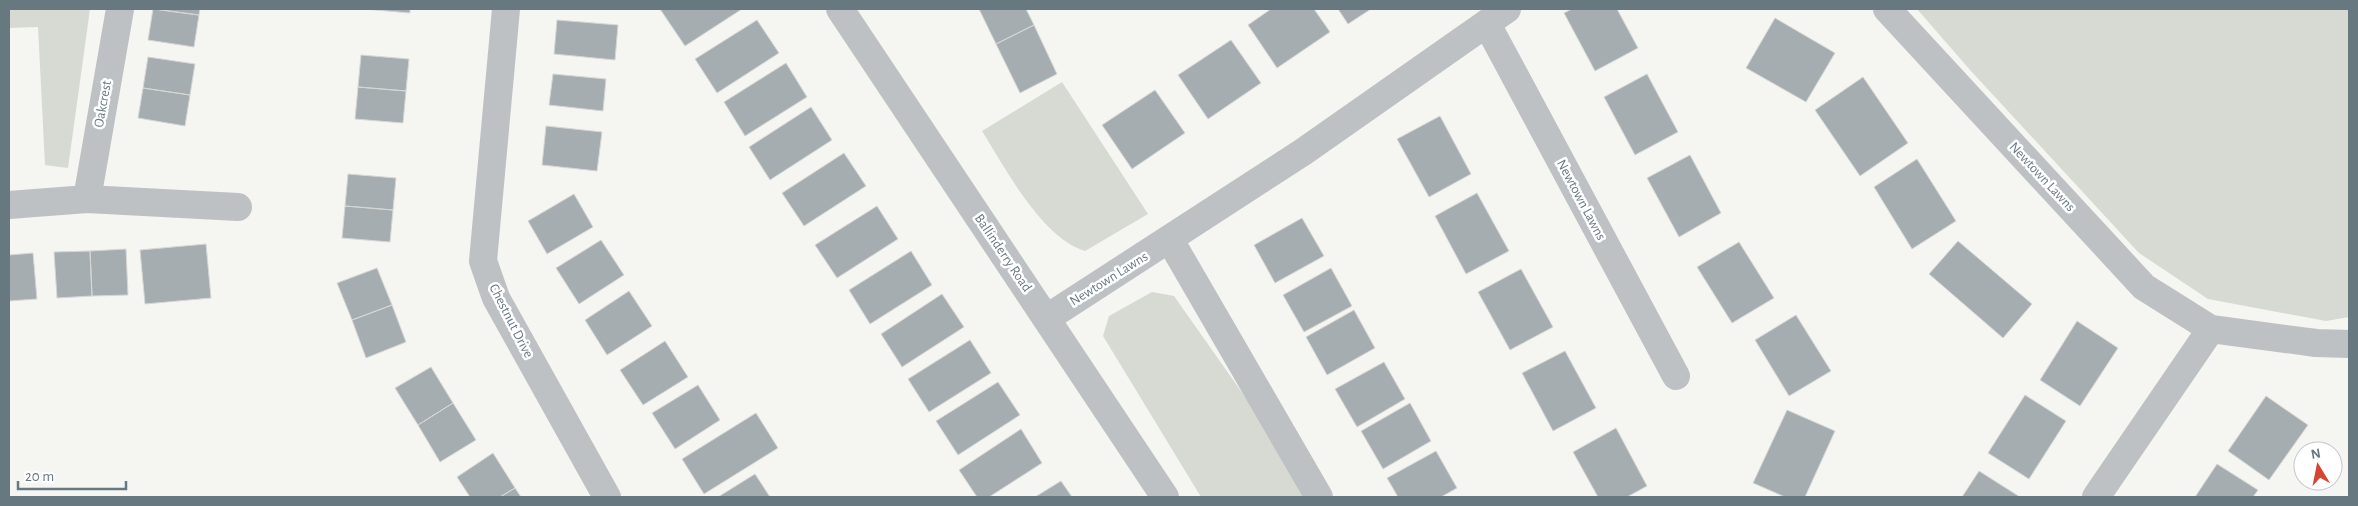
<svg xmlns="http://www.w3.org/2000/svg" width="2358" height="506" font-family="'Alegreya Sans',sans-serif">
<rect width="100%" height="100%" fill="#f5f5f2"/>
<!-- green -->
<path fill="#d6dad2" d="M9 9H90L68 168 45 165 38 27 9 28Z
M1917 9H2349V317L2326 321 2208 299 2139 253 1971 71Z
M1062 82 1148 214 1085 251C1041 237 1006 169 982 131Z
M1152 292 1174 296 1255 411 1303 497H1201L1103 336 1109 316Z"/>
<!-- building -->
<path fill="#a5adb1" stroke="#d7d7d5" d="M153 9 199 15 194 47 148 40Z
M154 9H200L199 15Z
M364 9H410V13Z
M660 9H742L685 46Z
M979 9H1026L1034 25 996 44Z
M1271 9H1314L1330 32 1277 68 1248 25Z
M1338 9H1371L1348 24Z
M1572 9H1617L1638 48 1595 71 1564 13Z
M1775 18 1835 53 1806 102 1746 68Z
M557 20 618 25 615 60 554 54Z
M757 20 779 53 717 93 695 59Z
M1034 25 1057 74 1020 93 996 44Z
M1231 40 1261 83 1208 119 1178 75Z
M361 55 409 59 406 91 358 87Z
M148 57 195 64 190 95 143 88Z
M786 63 807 97 745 136 724 102Z
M553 74 606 79 603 111 549 105Z
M1647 74 1678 132 1635 155 1604 97Z
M1863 77 1908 143 1860 176 1815 110Z
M358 87 406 91 403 123 355 119Z
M143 88 190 95 185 126 138 118Z
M1155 90 1185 133 1132 169 1102 125Z
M811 107 832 140 770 180 749 147Z
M1440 116 1471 174 1429 197 1397 139Z
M546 126 602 132 597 171 542 165Z
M844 153 866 186 804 226 782 193Z
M1690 155 1721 213 1679 237 1647 178Z
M1917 159 1956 221 1912 249 1874 187Z
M348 174 396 178 393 210 345 206Z
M1477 193 1509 251 1466 274 1435 216Z
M574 194 593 227 547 254 528 221Z
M345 206 393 210 390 242 342 238Z
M877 206 898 239 837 278 815 245Z
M1302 218 1324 256 1275 283 1254 245Z
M601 240 624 275 579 304 556 268Z
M1958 241 2032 304 2003 338 1929 274Z
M1739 242 1774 298 1732 323 1697 267Z
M206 244 211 298 145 304 140 250Z
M126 249 128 295 92 296 90 251Z
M90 251 92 296 57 298 54 252Z
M911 251 932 285 870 324 849 290Z
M33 253 37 299 9 301V255Z
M377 268 392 305 352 320 337 283Z
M1331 268 1352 306 1304 332 1283 295Z
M1521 269 1553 327 1510 350 1478 292Z
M629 291 652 326 607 355 585 320Z
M942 294 964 327 902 367 881 334Z
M392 305 406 342 366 358 352 320Z
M1354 310 1375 348 1327 375 1306 337Z
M1796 315 1831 371 1789 396 1755 340Z
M2077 321 2118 348 2080 406 2040 380Z
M970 340 991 373 929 412 908 379Z
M665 341 688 377 643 405 620 370Z
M1565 351 1596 408 1553 431 1522 373Z
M1384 362 1405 399 1357 427 1335 389Z
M431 367 453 403 418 425 395 388Z
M998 382 1020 415 958 455 936 421Z
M698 385 720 420 675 449 652 413Z
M2025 395 2066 421 2029 479 1988 453Z
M2266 396 2308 425 2269 480 2228 451Z
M453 403 476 440 440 462 418 425Z
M1410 403 1431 441 1383 469 1361 431Z
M1787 410 1835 431 1805 497H1785L1753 483Z
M756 413 778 448 704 494 682 459Z
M1616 428 1647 486 1627 497H1598L1573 452Z
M1021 429 1042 463 989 497H977L959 470Z
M1436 451 1457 488 1441 497H1398L1387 478Z
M493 453 515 488 500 497H470L457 477Z
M2217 464 2258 490 2253 497H2195Z
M1979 471 2020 497H1962Z
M755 474 770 497H718Z
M1061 481 1072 497H1035Z
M515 488 521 497H500Z"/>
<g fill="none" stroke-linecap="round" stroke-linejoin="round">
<!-- minor -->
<path stroke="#bdc1c4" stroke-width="28" d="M506 9 483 261 496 298 607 497
M840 9 1165 497
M1887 9 2144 287 2211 329 2316 343 2349 344
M1487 24 1676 376
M87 199 120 9
M9 205 87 199 238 207
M1170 240 1319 497
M1047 318 1303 152 1507 9
M2096 497 2211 329"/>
</g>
<g text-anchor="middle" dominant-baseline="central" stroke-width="5" stroke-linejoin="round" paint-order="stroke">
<!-- street labels -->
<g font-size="14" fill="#677881" stroke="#fff">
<text transform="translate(103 104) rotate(-80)">Oakcrest</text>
<text transform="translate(2042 177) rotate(47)">Newtown Lawns</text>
<text transform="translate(1581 200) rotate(62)">Newtown Lawns</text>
<text transform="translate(1003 253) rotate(56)">Ballinderry Road</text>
<text transform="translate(1109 279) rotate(-32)">Newtown Lawns</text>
<text transform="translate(511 321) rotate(63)">Chestnut Drive</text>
</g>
</g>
<!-- border -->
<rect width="2358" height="506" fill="none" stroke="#677881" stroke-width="20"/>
<!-- north arrow -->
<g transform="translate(2318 466) rotate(350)"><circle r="24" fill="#ffffff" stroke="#c2c9cd"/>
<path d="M0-4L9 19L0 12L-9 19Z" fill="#d64432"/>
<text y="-8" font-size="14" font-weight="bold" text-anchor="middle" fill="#677881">N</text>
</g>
<!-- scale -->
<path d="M18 481v8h108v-8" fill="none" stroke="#677881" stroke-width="2.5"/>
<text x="25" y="481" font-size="15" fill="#677881" stroke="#ffffff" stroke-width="4" paint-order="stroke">20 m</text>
</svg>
